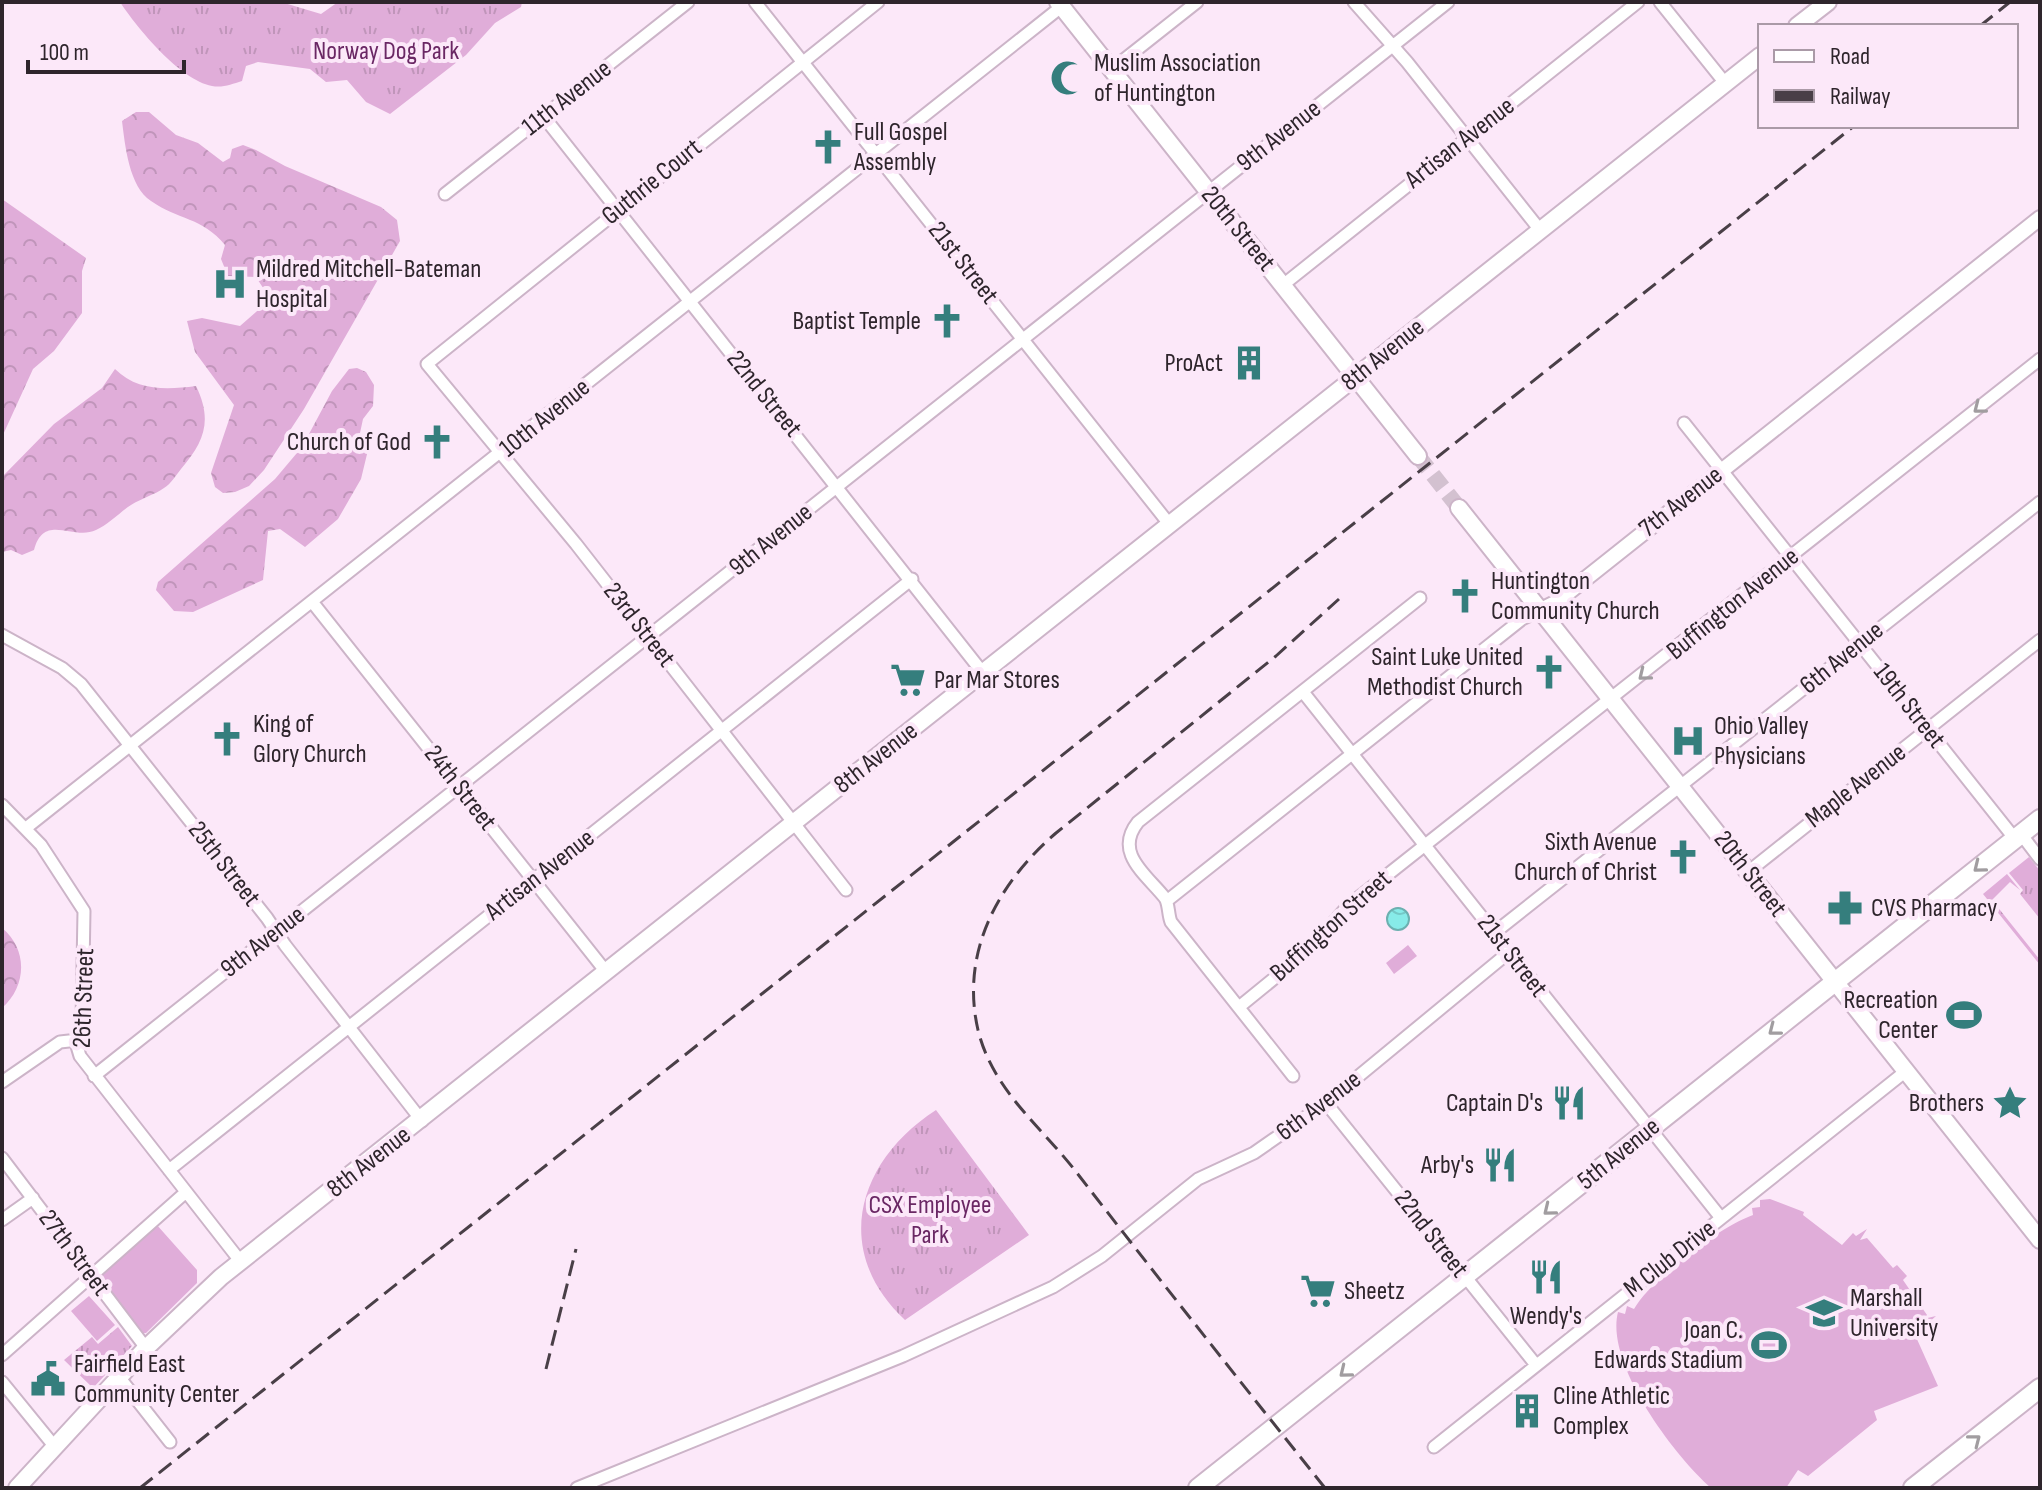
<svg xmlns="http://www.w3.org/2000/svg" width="2042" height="1490" font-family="'Sofia Sans Condensed',sans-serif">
<defs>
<pattern id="grass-tufts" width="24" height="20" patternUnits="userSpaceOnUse" patternTransform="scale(2)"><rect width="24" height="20" fill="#e0add9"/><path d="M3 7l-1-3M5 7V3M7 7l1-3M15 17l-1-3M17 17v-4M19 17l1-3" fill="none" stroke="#c095ba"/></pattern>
<pattern id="forest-crowns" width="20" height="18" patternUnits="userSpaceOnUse" patternTransform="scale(2)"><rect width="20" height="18" fill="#e0add9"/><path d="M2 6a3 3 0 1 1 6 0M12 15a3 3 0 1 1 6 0" fill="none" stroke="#c095ba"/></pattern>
<pattern id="water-waves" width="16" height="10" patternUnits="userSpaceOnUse" patternTransform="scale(2)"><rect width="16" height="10" fill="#87ebe8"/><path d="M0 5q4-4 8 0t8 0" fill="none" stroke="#75c9c7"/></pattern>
</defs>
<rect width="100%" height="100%" fill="#fce8f9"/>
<!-- grass -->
<path fill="url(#grass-tufts)" d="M120 2H281L321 14 338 2H522L521 7 495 23 466 55 390 114 366 102 347 80 326 82 310 69 258 62 246 66 242 81C232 84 223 88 212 86 180 80 137 28 120 2Z
M2029 857 2040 871V919L2020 894 2023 890 2009 873Z
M2007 874 2020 890 2010 882 1992 900 2040 960V965L1983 894Z
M936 1110 1029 1235 905 1320C831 1251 857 1161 936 1110Z
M118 1327 132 1346 93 1388 64 1360 92 1337 98 1344Z"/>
<!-- forest -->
<path fill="url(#forest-crowns)" d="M136 112H149L176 135 198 143 223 162 230 158 232 149 243 145 256 150 285 166 381 207 397 220 400 241 304 409 264 470 249 486 235 492 223 493 215 487 211 473 234 405 195 352 187 321 202 318 240 326 265 304 267 294 256 277 228 276 221 259 225 245C202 217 178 220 151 201 129 187 125 145 122 121Z
M2 199 86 258 82 271V313L54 351 33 369 2 437Z
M357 368 366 372 374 385 373 406 363 419 360 433 368 450 361 479 338 519 305 547 280 529 268 531 263 580 193 612 174 611 156 590 158 582 275 479 302 447 332 391 349 369Z
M115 369C137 391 166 390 196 386 213 421 204 442 181 469 176 475 171 484 164 488 154 495 142 498 131 505 120 512 108 525 96 530 73 541 44 512 34 550L22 555 11 550 2 552V477L54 424 102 388Z
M2 928C28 949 27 986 2 1008Z"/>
<!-- pitch -->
<path fill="#e0add9" d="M1408 945 1417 956 1394 974 1386 963Z
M1770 1199 1804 1212 1803 1215 1842 1245 1853 1233 1856 1236 1867 1229 1860 1240 1867 1238 1893 1268 1897 1265 1907 1276 1903 1280 1927 1315 1923 1319 1936 1316 1926 1325 1929 1330 1916 1337 1938 1386 1874 1411 1877 1420 1808 1476 1798 1470 1786 1488H1711C1672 1453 1605 1363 1618 1312L1625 1314 1627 1306 1634 1309C1652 1278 1719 1227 1753 1215L1752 1208 1760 1207V1200Z
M156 1224 197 1270V1283L146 1333H142L99 1278Z
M89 1296 115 1325 97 1341 71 1311Z"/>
<!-- water -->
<path fill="url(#water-waves)" stroke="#6cb0b0" stroke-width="2" d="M1387 919a11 11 0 1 1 22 0a11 11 0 1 1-22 0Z"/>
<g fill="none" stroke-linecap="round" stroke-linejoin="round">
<!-- secondary-tunnel -->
<path stroke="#d3c1d0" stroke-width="16" stroke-dasharray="16 8" stroke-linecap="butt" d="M1418 456 1459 508"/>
<!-- minor casing -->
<g stroke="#ccb4c8" stroke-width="15">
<path id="minor" d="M755 2 1170 525
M1354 2 1407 62 1540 230
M1660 2 1725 83
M1111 70 1197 2
M544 117 983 673
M445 194 688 2
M1283 285 1638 2
M1684 423 2015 839
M313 603 607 973
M2 635 62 668 81 684 267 918 285 945 422 1121
M1303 692 1721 1218
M2 805 41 845 84 911 82 1023 77 1046 80 1056 241 1262
M26 828 1061 7
M2021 834 2040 859
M1748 872 2040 640
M846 890 576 544 427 364 878 2
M1168 900 1522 619 1541 610
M1494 933 2040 502
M1239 1007 1309 950 1348 906 2040 359
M94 1076 1448 2
M1293 1076 1171 922C1168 915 1169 904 1165 898 1147 875 1113 853 1138 822L1420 598
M2 1082 60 1042 78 1040
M1326 1103 1536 1365
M2 1158 146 1348
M169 1170 912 579
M2 1220 33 1198
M2 1355 186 1192
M119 1377 170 1442
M2 1382 55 1447
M1434 1447 1906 1071
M577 1488 903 1356 1053 1287 1102 1256 1198 1179 1254 1153 1326 1103 1508 953"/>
</g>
<!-- tertiary casing -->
<g stroke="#ccb4c8" stroke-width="18">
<path id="tertiary" d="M1541 610 1555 603 2040 218"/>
</g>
<!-- secondary casing -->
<g stroke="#ccb4c8" stroke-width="20">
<path id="secondary" d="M1058 2 1418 456
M1797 26 1828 2
M1459 508 2040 1240
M17 1488 146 1348 221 1277 1760 56"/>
</g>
<!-- primary casing -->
<g stroke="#ccb4c8" stroke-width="22">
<path id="primary" d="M1198 1488 2040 819
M1913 1488 2040 1388"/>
</g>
<!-- minor -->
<use href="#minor" stroke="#fff" stroke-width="11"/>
<!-- tertiary -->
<use href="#tertiary" stroke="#fff" stroke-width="14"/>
<!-- secondary -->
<use href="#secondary" stroke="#fff" stroke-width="16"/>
<!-- primary -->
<use href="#primary" stroke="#fff" stroke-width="18"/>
<!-- rail -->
<path stroke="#493f47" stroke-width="3" stroke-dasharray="16 8" stroke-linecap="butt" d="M1980 26 2010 2
M546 1369 576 1249
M140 1488 1854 126
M1325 1488C1242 1384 1159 1279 1077 1173 1041 1126 993 1091 978 1030 960 952 998 883 1056 833L1276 656 1339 599"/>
</g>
<!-- one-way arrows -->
<defs><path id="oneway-chevron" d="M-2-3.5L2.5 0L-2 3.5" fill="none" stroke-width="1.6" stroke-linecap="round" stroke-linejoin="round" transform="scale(2)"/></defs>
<g stroke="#a19da0">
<use href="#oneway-chevron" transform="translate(1979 408) rotate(142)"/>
<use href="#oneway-chevron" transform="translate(1644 675) rotate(141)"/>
<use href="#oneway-chevron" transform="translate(1979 867) rotate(141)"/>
<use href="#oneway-chevron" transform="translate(1774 1030) rotate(142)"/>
<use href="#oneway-chevron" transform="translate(1549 1210) rotate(141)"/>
<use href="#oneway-chevron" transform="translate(1345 1372) rotate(141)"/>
<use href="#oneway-chevron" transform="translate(1975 1440) rotate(-38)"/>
</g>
<!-- icons -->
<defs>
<g id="mosque-bare" transform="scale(2.76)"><path d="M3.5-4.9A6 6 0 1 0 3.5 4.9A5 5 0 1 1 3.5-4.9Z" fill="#357e7d" stroke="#fce8f9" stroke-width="2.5" paint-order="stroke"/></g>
<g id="church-bare" transform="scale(2.76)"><path d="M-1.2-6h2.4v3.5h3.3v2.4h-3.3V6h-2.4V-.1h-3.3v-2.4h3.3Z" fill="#357e7d" stroke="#fce8f9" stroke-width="2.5" paint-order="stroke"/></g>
<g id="hospital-bare" transform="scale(2.76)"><path d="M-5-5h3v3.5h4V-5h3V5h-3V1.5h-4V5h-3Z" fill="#357e7d" stroke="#fce8f9" stroke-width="2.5" paint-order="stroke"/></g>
<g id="building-bare" transform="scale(2.76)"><path d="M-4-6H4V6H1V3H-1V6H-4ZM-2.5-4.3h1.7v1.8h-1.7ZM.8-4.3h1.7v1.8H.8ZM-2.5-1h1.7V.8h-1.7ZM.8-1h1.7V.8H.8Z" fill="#357e7d" stroke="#fce8f9" stroke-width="2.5" paint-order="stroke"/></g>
<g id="supermarket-bare" transform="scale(2.76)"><path d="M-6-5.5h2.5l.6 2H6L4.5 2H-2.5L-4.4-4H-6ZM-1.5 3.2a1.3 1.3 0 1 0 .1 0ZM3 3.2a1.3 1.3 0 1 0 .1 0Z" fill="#357e7d" stroke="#fce8f9" stroke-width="2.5" paint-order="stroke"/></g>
<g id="pharmacy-bare" transform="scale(2.76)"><path d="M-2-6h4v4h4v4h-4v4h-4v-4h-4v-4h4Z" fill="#357e7d" stroke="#fce8f9" stroke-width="2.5" paint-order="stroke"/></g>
<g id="stadium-bare" transform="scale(2.76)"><path d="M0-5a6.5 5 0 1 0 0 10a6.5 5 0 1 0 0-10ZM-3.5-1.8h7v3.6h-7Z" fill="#357e7d" stroke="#fce8f9" stroke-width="2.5" paint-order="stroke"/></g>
<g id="restaurant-bare" transform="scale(2.76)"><path d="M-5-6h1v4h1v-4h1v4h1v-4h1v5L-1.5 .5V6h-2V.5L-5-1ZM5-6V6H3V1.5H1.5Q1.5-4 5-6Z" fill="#357e7d" stroke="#fce8f9" stroke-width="2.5" paint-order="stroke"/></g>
<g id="sight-bare" transform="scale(2.76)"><path d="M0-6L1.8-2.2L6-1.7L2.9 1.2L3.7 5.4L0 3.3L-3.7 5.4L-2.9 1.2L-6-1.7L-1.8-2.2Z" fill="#357e7d" stroke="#fce8f9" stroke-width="2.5" paint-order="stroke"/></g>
<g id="university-bare" transform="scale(2.76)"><path d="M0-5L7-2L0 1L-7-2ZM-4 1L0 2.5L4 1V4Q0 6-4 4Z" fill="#357e7d" stroke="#fce8f9" stroke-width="2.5" paint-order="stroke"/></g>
<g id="civic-bare" transform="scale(2.76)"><path d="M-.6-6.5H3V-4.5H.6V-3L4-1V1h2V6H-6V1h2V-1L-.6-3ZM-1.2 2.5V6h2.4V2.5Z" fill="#357e7d" stroke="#fce8f9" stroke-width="2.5" paint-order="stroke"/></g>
</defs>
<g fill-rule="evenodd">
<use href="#mosque-bare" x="1068" y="78"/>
<use href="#church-bare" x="828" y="147"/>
<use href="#hospital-bare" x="230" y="284"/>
<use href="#church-bare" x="947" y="321"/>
<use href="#building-bare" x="1249" y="363"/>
<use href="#church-bare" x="437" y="442"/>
<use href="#church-bare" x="1465" y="596"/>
<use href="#church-bare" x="1549" y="672"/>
<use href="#supermarket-bare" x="908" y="680"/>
<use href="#church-bare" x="227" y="739"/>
<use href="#hospital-bare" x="1688" y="741"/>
<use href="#church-bare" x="1683" y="857"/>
<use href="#pharmacy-bare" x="1845" y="908"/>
<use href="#stadium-bare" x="1964" y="1015"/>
<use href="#restaurant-bare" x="1569" y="1103"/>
<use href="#sight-bare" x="2010" y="1103"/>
<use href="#restaurant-bare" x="1500" y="1165"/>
<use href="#restaurant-bare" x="1546" y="1277"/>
<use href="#supermarket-bare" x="1318" y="1291"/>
<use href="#university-bare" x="1824" y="1313"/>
<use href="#stadium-bare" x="1769" y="1345"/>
<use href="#civic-bare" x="48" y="1379"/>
<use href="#building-bare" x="1527" y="1411"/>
</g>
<g text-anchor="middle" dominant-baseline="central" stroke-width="8" stroke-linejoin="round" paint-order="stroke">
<!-- park labels -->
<g font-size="26" fill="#6a2764" stroke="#fce8f9">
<text x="386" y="51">Norway Dog Park</text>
<text x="930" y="1205">CSX Employee<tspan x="930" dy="30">Park</tspan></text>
</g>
<!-- poi labels -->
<g font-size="26" fill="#2e252c" stroke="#fce8f9" text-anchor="start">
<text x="1094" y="63">Muslim Association<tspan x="1094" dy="30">of Huntington</tspan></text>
<text x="854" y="132">Full Gospel<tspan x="854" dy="30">Assembly</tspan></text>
<text x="256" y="269">Mildred Mitchell-Bateman<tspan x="256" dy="30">Hospital</tspan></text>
<text x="921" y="321" text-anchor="end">Baptist Temple</text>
<text x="1223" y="363" text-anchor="end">ProAct</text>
<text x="411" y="442" text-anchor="end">Church of God</text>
<text x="1491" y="581">Huntington<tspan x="1491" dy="30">Community Church</tspan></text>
<text x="1523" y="657" text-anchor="end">Saint Luke United<tspan x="1523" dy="30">Methodist Church</tspan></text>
<text x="934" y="680">Par Mar Stores</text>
<text x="253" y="724">King of<tspan x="253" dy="30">Glory Church</tspan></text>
<text x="1714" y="726">Ohio Valley<tspan x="1714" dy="30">Physicians</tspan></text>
<text x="1657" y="842" text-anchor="end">Sixth Avenue<tspan x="1657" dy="30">Church of Christ</tspan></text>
<text x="1871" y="908">CVS Pharmacy</text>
<text x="1938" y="1000" text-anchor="end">Recreation<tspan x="1938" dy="30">Center</tspan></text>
<text x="1543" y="1103" text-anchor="end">Captain D's</text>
<text x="1984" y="1103" text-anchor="end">Brothers</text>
<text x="1474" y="1165" text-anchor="end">Arby's</text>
<text x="1344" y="1291">Sheetz</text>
<text x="1850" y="1298">Marshall<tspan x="1850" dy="30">University</tspan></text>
<text x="1546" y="1316" text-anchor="middle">Wendy's</text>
<text x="1743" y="1330" text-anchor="end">Joan C.<tspan x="1743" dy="30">Edwards Stadium</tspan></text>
<text x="74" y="1364">Fairfield East<tspan x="74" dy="30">Community Center</tspan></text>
<text x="1553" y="1396">Cline Athletic<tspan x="1553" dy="30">Complex</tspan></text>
</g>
<!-- street labels -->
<g font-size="26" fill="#2e252c" stroke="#fce8f9">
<text transform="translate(567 98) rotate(-38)">11th Avenue</text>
<text transform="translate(1279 136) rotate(-38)">9th Avenue</text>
<text transform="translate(1460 143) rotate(-38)">Artisan Avenue</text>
<text transform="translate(652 182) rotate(-39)">Guthrie Court</text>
<text transform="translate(1238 229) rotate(51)">20th Street</text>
<text transform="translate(963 263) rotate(52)">21st Street</text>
<text transform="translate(1383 355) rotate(-39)">8th Avenue</text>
<text transform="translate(764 394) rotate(51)">22nd Street</text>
<text transform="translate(545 418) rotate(-39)">10th Avenue</text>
<text transform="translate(1681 502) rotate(-38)">7th Avenue</text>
<text transform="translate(771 540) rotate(-39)">9th Avenue</text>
<text transform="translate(1733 604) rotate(-39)">Buffington Avenue</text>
<text transform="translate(639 625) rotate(52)">23rd Street</text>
<text transform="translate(1842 658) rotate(-39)">6th Avenue</text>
<text transform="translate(1909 706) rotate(52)">19th Street</text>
<text transform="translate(876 758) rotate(-38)">8th Avenue</text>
<text transform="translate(1856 786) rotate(-38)">Maple Avenue</text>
<text transform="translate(460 788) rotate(52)">24th Street</text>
<text transform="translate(224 864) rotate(52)">25th Street</text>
<text transform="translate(1750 874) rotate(52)">20th Street</text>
<text transform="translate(540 875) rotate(-38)">Artisan Avenue</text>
<text transform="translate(1331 926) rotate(-42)">Buffington Street</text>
<text transform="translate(263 942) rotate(-38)">9th Avenue</text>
<text transform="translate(1512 956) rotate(52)">21st Street</text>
<text transform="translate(84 998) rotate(-88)">26th Street</text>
<text transform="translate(1319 1106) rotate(-37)">6th Avenue</text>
<text transform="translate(1619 1154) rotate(-39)">5th Avenue</text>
<text transform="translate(369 1162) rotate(-38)">8th Avenue</text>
<text transform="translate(1431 1234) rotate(52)">22nd Street</text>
<text transform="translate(74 1253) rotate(53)">27th Street</text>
<text transform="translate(1670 1259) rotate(-38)">M Club Drive</text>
</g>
</g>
<!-- border -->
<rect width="2042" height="1490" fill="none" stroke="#2e252c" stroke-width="8"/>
<!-- legend -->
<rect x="1758" y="24" width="260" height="104" fill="#fce8f9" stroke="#aa9aa7" stroke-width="2"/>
<rect x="1774" y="50" width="40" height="12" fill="#ffffff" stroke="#aa9aa7" stroke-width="2"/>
<text x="1830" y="64" font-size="24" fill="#2e252c">Road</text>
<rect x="1774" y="90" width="40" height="12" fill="#493f47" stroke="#aa9aa7" stroke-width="2"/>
<text x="1830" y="104" font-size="24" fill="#2e252c">Railway</text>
<!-- scale -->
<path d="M28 60v12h156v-12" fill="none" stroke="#2e252c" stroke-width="4"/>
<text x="40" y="60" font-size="24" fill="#2e252c" stroke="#fce8f9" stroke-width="6" paint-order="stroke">100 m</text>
</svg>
